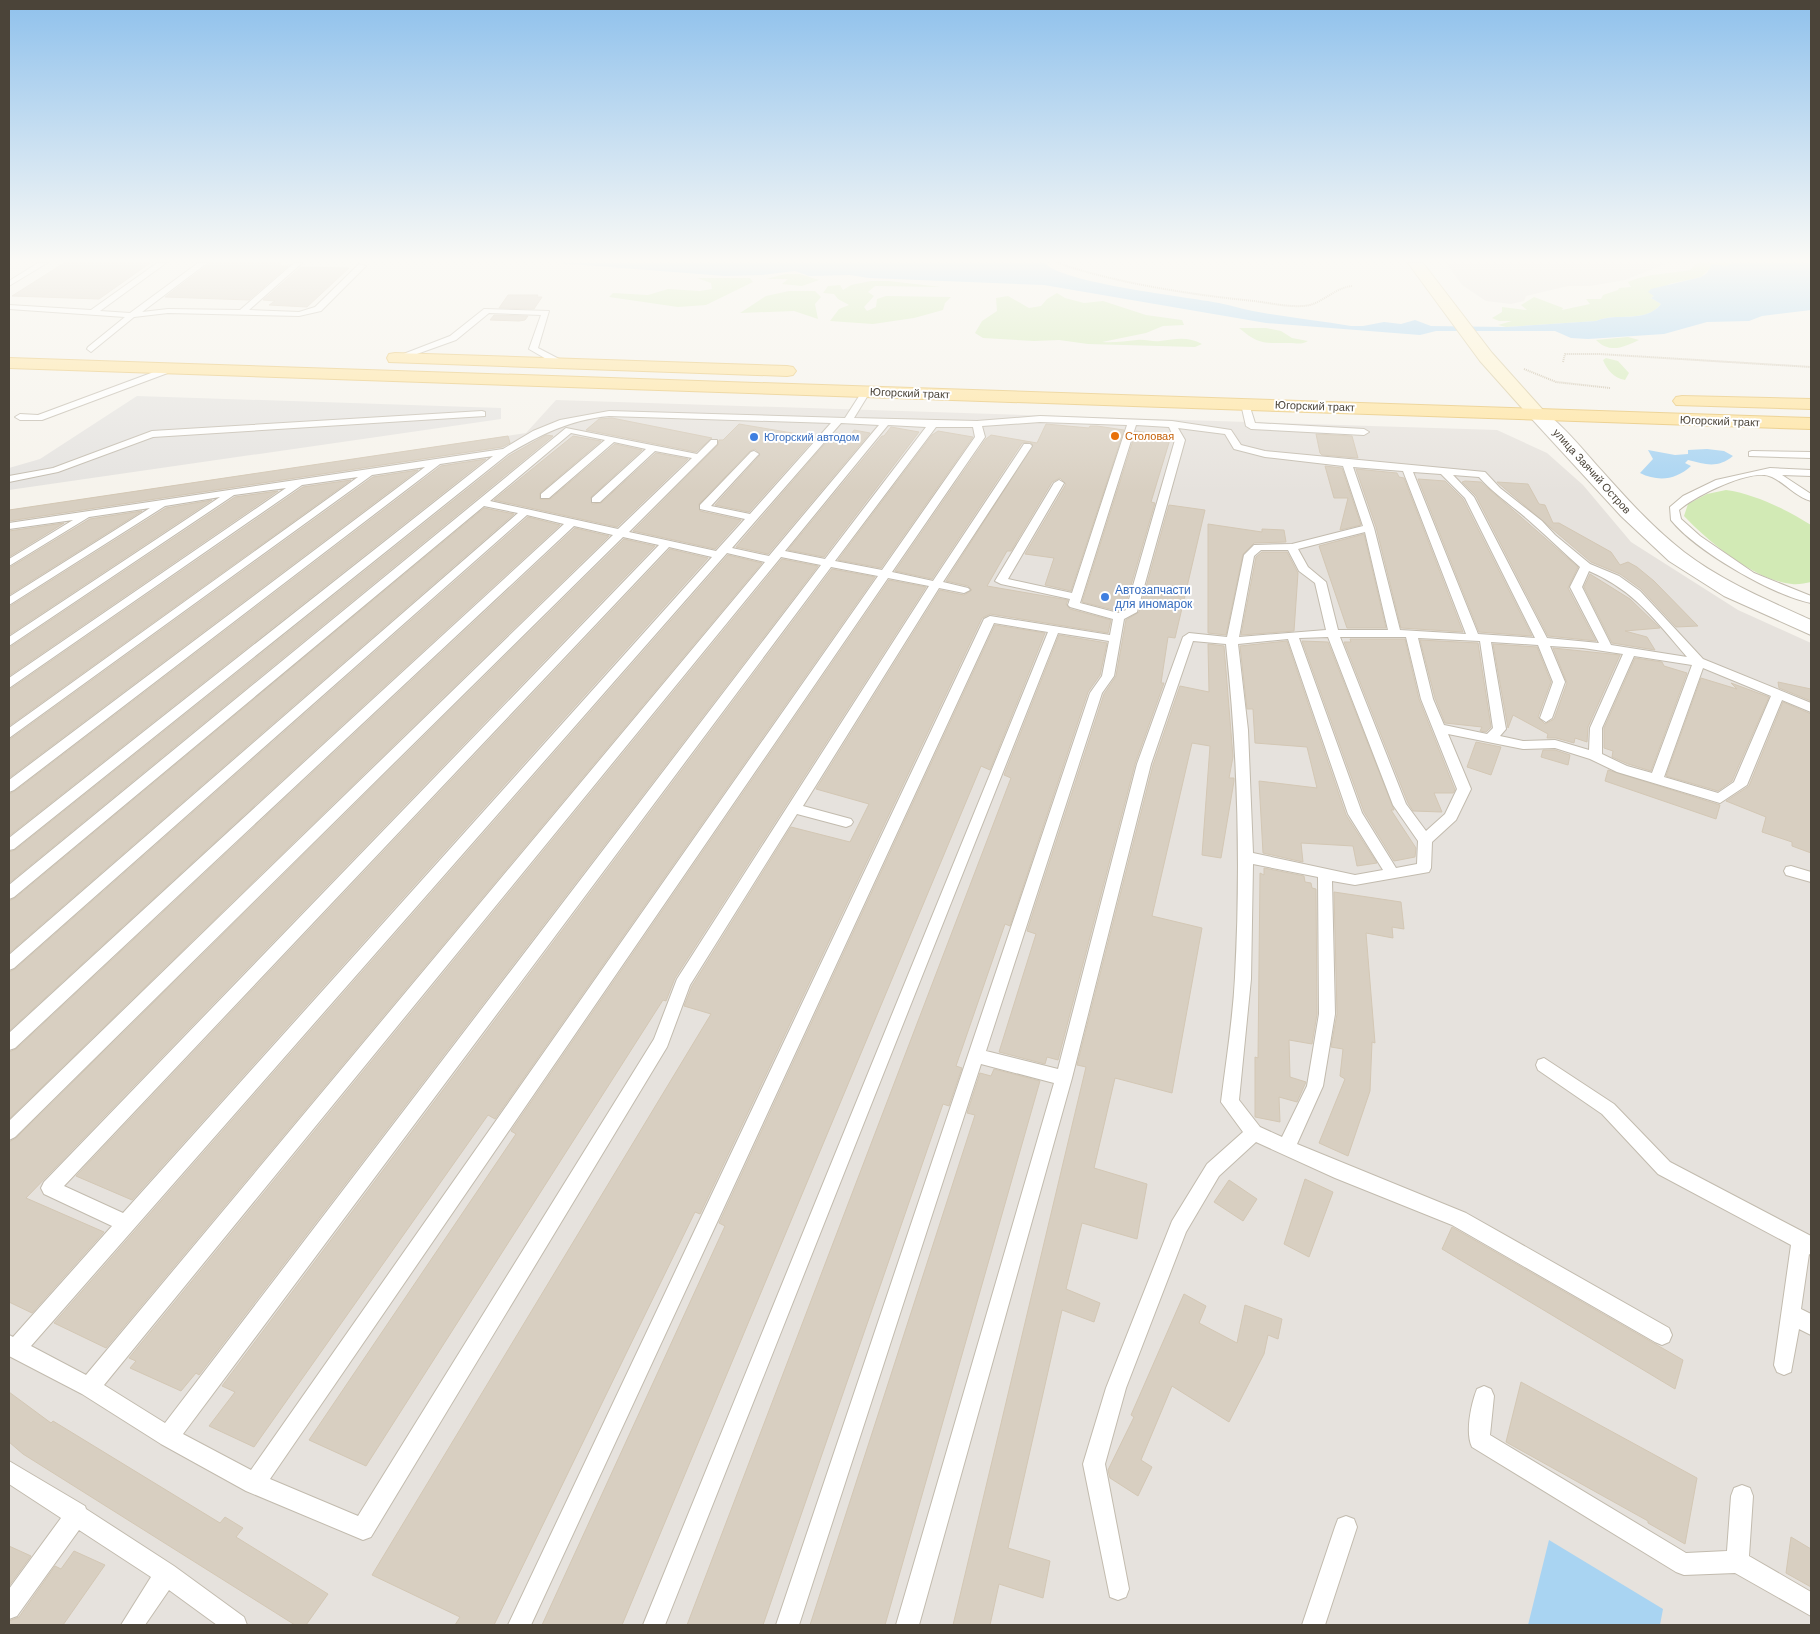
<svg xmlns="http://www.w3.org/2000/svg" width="1820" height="1634" font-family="Helvetica,sans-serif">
<rect width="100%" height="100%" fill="#f6f3ec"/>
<!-- industrial -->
<path fill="#e6e2dd" d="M1446 263H1668L1625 280 1590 286H1568L1526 296 1524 301 1511 304 1486 301 1462 285Z
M556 400 1497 430 1547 453 1583 485 1631 542 1738 610 1811 643V1625H9V510L526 433Z"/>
<!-- green -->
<path fill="#d2eab5" d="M1697 263H1732L1728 266 1708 270 1701 277 1669 284 1651 298 1661 304C1645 324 1617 312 1596 321L1506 327 1498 325 1512 321H1499L1492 318 1502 312V307L1527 310 1521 305 1534 297 1563 308 1562 310 1590 304 1586 299H1601L1603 295 1618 290 1619 288 1631 287 1628 282C1648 273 1669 274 1690 270Z
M785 274H800L819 280 802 286 782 284 788 279H766Z
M697 278H750L753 282 706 305 678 307 609 297 613 293 648 295 668 289 700 291 712 289 711 283Z
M871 281H889L941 287 875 286 868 292 874 296 864 307 867 311 876 307 877 299 886 296 951 297 945 303 943 310 914 318 873 324 830 321 839 309 849 305 838 299 834 294 823 293 828 286 840 285 843 290 851 285Z
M789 291H815L821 297 815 304 818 319 794 311 740 313 766 296Z
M1057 293 1065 298 1084 303 1103 301 1146 315 1182 320 1184 325 1163 326 1146 333 1102 342C1115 343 1125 341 1137 340 1145 339 1153 342 1160 341 1176 339 1188 336 1202 344L1195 347 1088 344 1059 340 1034 341 983 338 975 333 982 321 997 311 996 298 1008 296 1029 308 1041 306 1047 299Z
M1239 328H1266L1281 331 1292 338 1308 341C1301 345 1297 343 1289 343 1265 343 1259 345 1239 328Z
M1628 337 1639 340C1624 347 1610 354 1596 340Z
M1606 358 1618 361 1629 373 1625 380C1614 378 1607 370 1603 360Z
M1726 490C1755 494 1787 510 1811 525V582C1805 583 1798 585 1792 584 1754 580 1709 542 1684 516L1688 504 1707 494Z"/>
<!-- parking -->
<path fill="#e5e3e0" d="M137 396 501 408V419L9 490V468L40 459Z"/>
<!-- water -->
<path fill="#a9d4f2" d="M557 263H1045C1061 283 1188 297 1219 303 1234 306 1249 311 1264 313 1293 318 1322 321 1351 326H1363L1384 322 1401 324 1415 320 1431 326 1506 327 1596 321C1617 312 1645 324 1661 304L1651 298 1654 296 1648 292 1651 289 1701 277 1707 273 1712 264 1727 266 1732 263H1811V310L1762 316 1749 321 1707 322 1664 334 1588 339 1571 338 1555 331H1436L1420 335 1266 323 1044 285 869 278 850 275 809 276 795 271 762 275 725 276Z
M1707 449 1724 451 1733 456C1717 469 1705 464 1688 460L1685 463 1691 466C1676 480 1658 482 1640 473L1653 459 1648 450 1675 455 1688 454V450Z
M1549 1540 1663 1609 1660 1625H1528Z"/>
<!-- building -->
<path fill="#d8cfc1" stroke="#d3c7b4" d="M64 263H150L99 299 12 296Z
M210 263H281L278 266H288L249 300 165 297Z
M301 267 349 268 307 307 269 305 275 301 263 300Z
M508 295H538L537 297H542L534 309 499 308Z
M494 315 528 316 525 320 519 321 490 320Z
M612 418 712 438 696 452 586 430 599 419Z
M739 424 816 437 749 512 715 505 760 455 755 449 750 451 699 504 700 511 741 520 715 549 633 531 718 445 719 440H723Z
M1046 424 1089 428 1090 426H1097L1124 430 1071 591 1045 585 1054 558 1025 554 1066 484 1060 478 1052 482 1011 551H1007L987 586 1068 600 1066 604 1070 609 1111 620 1108 633 990 614 982 618 700 1214 695 1212 494 1625H455L460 1617 372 1575 711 1014 684 1006 692 986 791 827 850 842 869 804 816 789 940 590 964 595 972 590 968 586 946 581 1033 445 1030 442 1022 443 932 579 895 571 986 439 991 435 1037 443Z
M891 427 919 432 824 557 788 550 882 436H884Z
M854 430 870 433 768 554 736 547 829 439 836 433 850 436Z
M938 431 973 437 881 568 838 560 932 435Z
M1136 431 1171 436 1151 502 1155 503 1124 609 1118 611 1082 602Z
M1316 434 1352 436 1358 458 1322 455 1320 453Z
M546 435 553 436 9 883V852L15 850 509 456Z
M508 436 510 443 502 447 9 521V510Z
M573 436 601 441 540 493V499H550L615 444 642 450 591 497 592 504 601 503 656 453 688 459 617 527 494 500Z
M486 459 9 836V794L15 791 441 466Z
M1325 466 1342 468 1361 525 1340 530 1348 498H1334Z
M1356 469 1397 473 1399 477 1404 478 1463 632 1401 628 1376 527Z
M418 470 9 778V740L373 477Z
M1418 479 1445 481 1463 499 1532 636 1479 632Z
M351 480 9 726V690L303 487Z
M1465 481 1481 482 1578 567 1568 588 1596 641 1548 636 1476 496 1462 482Z
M1497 482 1528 484 1539 504 1545 505 1553 523H1559L1611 552 1620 565 1628 562 1637 567 1654 581 1698 626 1676 627 1641 589 1620 574 1591 562Z
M278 491 9 676V648L235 497Z
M212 500 9 635V607L166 508Z
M1169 505 1205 510 1175 638 1168 637 1161 683H1164L1135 764 1058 1060 1047 1057 1045 1064 999 1052 1036 934 1027 931 1104 694 1116 676 1126 620 1139 612Z
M484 508 514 514 9 953V901L15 898Z
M142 511 9 595V568L90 519Z
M528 517 560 525 9 1031V972L15 969Z
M64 523 9 557V531Z
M1208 524 1262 532V529L1284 530 1286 542 1254 543 1243 554 1226 635 1208 633Z
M575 528 609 536 9 1119V1052L16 1049Z
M1364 534 1386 628H1347L1319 546Z
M624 539 655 546 26 1198 104 1232 32 1313 9 1302V1142L16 1138Z
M670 549 708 558 132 1200 76 1176Z
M1262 552H1287L1298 573 1294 631 1241 635 1256 557Z
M728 555 762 563 106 1348 54 1323Z
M782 559 818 566 199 1375 196 1373 181 1391 130 1368 136 1361 129 1358Z
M832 569 875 577 495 1119 488 1115 254 1447 209 1426 235 1392 222 1386Z
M1590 574 1630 599 1660 628 1625 631 1647 637 1655 650 1612 643 1584 587Z
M889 580 926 587 675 978 666 1001 663 1000 366 1466 309 1440 516 1134 511 1131Z
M995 625 1045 633 990 770 981 766 622 1625H542L725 1226 719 1223Z
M1059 635 1107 643 1100 675 1088 692 1010 926 1005 924 956 1066 962 1068 949 1106 943 1104 763 1625H687L1011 778 1004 775Z
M1350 639H1405L1419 699 1455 790 1453 793H1434L1442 812 1413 811 1408 803 1344 642H1351Z
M1420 640 1478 643 1491 727 1486 732 1480 731 1482 727 1445 723 1435 698Z
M1287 641 1346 815 1377 863 1357 866 1353 846 1301 843 1303 862 1263 853 1259 781 1317 788 1307 747 1255 743 1253 709H1247L1240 646Z
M1302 641 1328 642 1394 810H1391L1416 848 1415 857 1394 861 1364 812Z
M1208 644 1224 646 1233 757 1229 778H1234V781L1221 858 1202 855 1210 746 1192 743 1152 916 1202 928 1172 1093 1115 1078 1094 1168 1147 1184 1137 1239 1082 1223 1066 1289 1100 1303 1094 1322 1062 1310 1008 1548 1050 1561 1043 1598 999 1584 990 1625H953L1086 1067 1077 1065 1153 765 1180 686 1209 692Z
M1493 644 1537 647 1551 682 1538 717 1545 724 1554 719 1567 683 1553 648 1620 655 1588 727 1587 742 1575 738 1574 743 1556 738H1547L1548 734 1513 715 1508 728Z
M1635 658 1662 662 1664 666 1687 673 1651 771 1628 764 1612 757 1613 751 1604 748V728Z
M1701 678 1737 689 1731 683 1769 697 1732 781 1718 791 1666 776Z
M1778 682 1811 689V701L1779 688Z
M1783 702 1811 714V853L1792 846V842L1762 832 1766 817 1726 801 1749 786Z
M1476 742 1501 747 1491 775 1467 767Z
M1543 750H1555L1570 755 1568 765 1541 757Z
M1608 770 1720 805 1716 819 1605 781Z
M1264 868 1304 876 1305 882 1311 883 1312 888 1316 889 1317 1014 1312 1044 1289 1040 1290 1077 1306 1082 1297 1102 1279 1097 1280 1122 1255 1117V1057L1258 1058 1260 873 1264 875Z
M1334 892 1401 902 1404 929 1392 927 1393 938 1366 933 1375 1043 1372 1042 1370 1091 1348 1156 1319 1143 1345 1079 1340 1076 1343 1049 1331 1047 1337 1014Z
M994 1069 1040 1081 885 1625H810L975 1115 967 1113 980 1073 991 1076Z
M1305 1179 1333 1192 1309 1257 1284 1244Z
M1229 1180 1257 1199 1243 1221 1214 1202Z
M1452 1227 1683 1360 1675 1389 1442 1249Z
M1184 1294 1206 1306 1199 1323 1237 1343 1245 1305 1282 1319 1278 1339 1268 1335 1264 1354 1229 1422 1172 1386 1141 1460 1152 1467 1138 1496 1110 1478 1108 1470 1134 1417 1131 1415Z
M1521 1382 1697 1478 1685 1544 1648 1523V1521L1506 1442Z
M9 1392 51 1423 53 1421 220 1523 225 1517 243 1528 236 1537 328 1594 306 1625H295L23 1454 9 1442Z
M1791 1537 1811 1549V1587L1786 1573Z
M9 1546 31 1556 9 1586Z
M74 1551 105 1565 63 1625H9V1621L19 1617 55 1566 61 1569Z"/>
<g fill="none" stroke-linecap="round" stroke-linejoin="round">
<!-- service casing -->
<g stroke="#c2bbae" stroke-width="2">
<path id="service" d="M38 263H47L9 286V281Z
M157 263H166L100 311 130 313 198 263H207L142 312 168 309 240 310 294 263H302L249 310 299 312 315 307 359 264 366 266 321 311 299 316 168 313 134 317 91 352 87 349 88 347 125 317 9 309V305L91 310Z
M484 309 549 311 538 348 561 360V364H555L529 349 541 315 489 313 456 340 400 360 393 358 450 336Z
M170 366 174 369 173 371 42 420H20L15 417 20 414 38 415Z
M866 389 870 392 854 418 977 421 1040 416 1172 421 1231 430 1241 445 1265 451 1485 472 1500 488 1542 521 1555 535 1590 564 1619 576 1640 591 1703 659 1811 703V712L1782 700 1747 785 1720 803 1617 772 1590 759 1555 748 1523 749 1448 734 1471 789 1456 820 1432 842 1431 868 1429 872 1355 885 1332 881 1335 1014 1323 1086 1297 1144 1466 1213 1669 1328 1672 1335 1669 1342 1662 1345 1655 1342 1452 1225 1335 1178 1256 1142 1219 1176 1186 1232 1126 1388 1105 1464 1129 1589 1126 1597 1118 1600 1110 1597 1083 1464 1106 1388 1172 1221 1207 1164 1243 1132 1221 1102C1226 1061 1233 1019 1235 977 1241 865 1238 756 1226 644L1193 641 1151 764 1072 1078 919 1625H896L1054 1083 981 1064 799 1625H776L1090 693 1102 676 1109 641 1058 633 665 1625H643L1048 632 994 623 531 1625H508L984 619 990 616 1110 635 1113 619 1070 607 1068 605 1070 599 1001 584 995 581 1054 483 1059 480 1064 483 1008 579 1072 593 1127 425 1040 422 982 426 985 437 892 572 933 581 1024 444H1030L1032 446 943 582 968 588 970 590 964 593 939 588 803 806 851 819 853 822 851 825 846 827 797 814 690 985 667 1047 371 1537 363 1540 246 1491 161 1444 82 1394 9 1356V1335L13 1337 112 1226 44 1194 41 1188 44 1182 659 545 623 537 15 1137 9 1140V1121L613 535 574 526 15 1048 9 1050V1033L564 524 527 515 14 968 9 970V955L518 513 484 506 14 897 9 899V885L566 428 697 454 711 440H717V444L629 532 716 551 745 519 700 509V505L751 452 754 451 759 454 757 456 711 506 750 514 831 423 609 416C570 420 541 434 508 454L14 849 9 850V838L493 456 440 464 14 790 9 792V780L425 467 372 475 9 738V728L358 477 302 485 9 688V678L286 488 234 495 9 646V637L220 497 165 506 9 605V597L150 508 89 517 9 566V559L73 520 9 529V523L503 449 533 431 560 420 609 411 845 418 863 390ZM841 423 879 425 769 556 732 548ZM888 425 926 427 825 559 785 551ZM1136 425 1169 427 1175 440 1126 610 1118 613 1080 603ZM936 427H973L975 437 882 570 835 561ZM1178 428 1225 434 1234 449 1265 457 1343 466 1363 526 1292 544 1254 545 1244 555 1227 637 1189 633 1183 637 1137 764 1058 1069 986 1051 1102 693 1114 676 1124 619 1137 612 1185 440ZM571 433 605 440 541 494V498H549L614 442 646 449 592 498V502H600L655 451 692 458 618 529 490 501ZM1353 467 1403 471 1466 634 1400 630 1374 528ZM1413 472 1441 474 1465 498 1535 638 1478 634ZM1453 475 1479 477C1496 496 1516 508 1534 525 1550 539 1564 553 1580 567L1570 587 1599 643 1547 638 1474 497ZM1365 532 1388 630H1338L1326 582 1308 567 1298 549ZM669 547 712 557 123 1213 64 1186ZM1261 550H1288L1299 571 1315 583 1326 630 1239 637 1254 556ZM727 553 765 562 86 1375 31 1346ZM781 557 821 565 165 1423 104 1385ZM831 567 878 576 251 1470 183 1434ZM1589 571C1634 590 1656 621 1687 657L1611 645 1582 587ZM888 578 929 586 677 979 654 1039 358 1516 270 1479ZM1328 637 1393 805 1418 841 1417 864 1396 868 1362 813 1299 638ZM1340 637H1406L1421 699 1457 789 1445 814 1426 831 1406 804ZM1418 638 1480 641 1493 728 1487 734 1444 725 1433 699ZM1288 639 1348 814 1383 870 1355 875 1253 853 1248 730 1238 644ZM1491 642 1538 645 1553 682 1540 718 1546 722 1552 718 1565 682 1550 646 1583 648 1623 654 1590 728 1589 750 1555 740 1523 741 1500 736 1506 729ZM1634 656 1692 665 1652 773 1627 766 1602 754V728ZM1703 668 1771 696 1734 782 1718 793 1664 777ZM1253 864 1318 877 1319 1014 1307 1086 1282 1137 1260 1127 1239 1100 1251 979Z
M1245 401 1249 404 1255 423 1364 429 1369 432 1364 435 1251 429 1246 426 1241 404Z
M482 411 485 412V416L153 437 58 472 9 482V476L53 468 152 431Z
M1752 451 1811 452V458L1749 456V452Z
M1770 468 1811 470V476L1782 475 1811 494V501C1797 498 1785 483 1772 477 1752 467 1695 496 1679 510L1681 519 1700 536 1754 573 1811 596V603C1772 595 1696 551 1671 520L1670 507 1683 496 1716 480Z
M1791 866 1811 872V882L1786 875 1784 871 1786 867Z
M1544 1058 1614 1104 1670 1162 1811 1236V1255L1809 1254 1801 1309 1811 1314V1335L1799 1329 1791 1372 1784 1375 1777 1372 1774 1365 1791 1245 1658 1174 1602 1114 1538 1070 1536 1065 1538 1060Z
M1484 1386 1491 1389 1494 1396 1490 1435 1686 1553 1727 1551 1731 1496 1734 1488 1742 1485 1750 1488 1753 1496 1749 1556 1811 1592V1616L1735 1573 1684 1575 1676 1572 1472 1447C1465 1433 1471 1404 1477 1389Z
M9 1461 85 1506 86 1509 174 1566 244 1617 247 1625H217L169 1590 145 1625H121L151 1577 79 1530 17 1616 9 1619V1589L61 1518 9 1484Z
M1346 1516 1354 1519 1357 1527 1325 1625H1302L1335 1527 1338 1519Z"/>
</g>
<!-- minor casing -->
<g stroke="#c2bbae" stroke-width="2">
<path id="minor" d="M1537 409C1554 413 1589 457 1602 471 1628 500 1653 528 1684 552 1722 581 1767 600 1811 620V635L1724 596 1669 561 1621 516 1531 418 1528 414 1531 410Z"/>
</g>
<!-- secondary casing -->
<g stroke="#d6c79b" stroke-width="2">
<path id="secondary" d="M1408 263H1423L1492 353 1543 410 1546 414 1543 418H1531L1480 361Z"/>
</g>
<!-- primary casing -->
<g stroke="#e6c16a" stroke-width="2">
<path id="primary" d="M395 353 787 366 793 367 796 371 793 375 787 376 389 362 387 358 389 354Z
M9 358 1811 418V429L9 368Z
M1682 396 1811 399V409L1676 405 1673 401 1676 397Z"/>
</g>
<!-- path -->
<path stroke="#c4b79f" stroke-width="2" stroke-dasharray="1 1" stroke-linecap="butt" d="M1058 263C1115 283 1193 295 1254 301 1270 303 1287 307 1303 306 1322 305 1333 288 1352 286
M1563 362 1565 354H1599L1811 367
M1524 369 1556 382 1610 388"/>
<!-- service -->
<use href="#service" fill="#fff" fill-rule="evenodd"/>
<!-- minor -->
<use href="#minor" fill="#fff" fill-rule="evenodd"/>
<!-- secondary -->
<use href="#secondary" fill="#fff3cd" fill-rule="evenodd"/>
<!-- primary -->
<use href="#primary" fill="#ffe39c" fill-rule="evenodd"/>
</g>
<!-- sky -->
<linearGradient id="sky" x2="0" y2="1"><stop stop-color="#8fc1ec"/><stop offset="0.53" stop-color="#fbfaf6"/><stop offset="1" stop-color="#fbfaf6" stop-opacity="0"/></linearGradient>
<rect width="1820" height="492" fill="url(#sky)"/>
<!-- markers -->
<circle fill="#e8710a" stroke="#fff" stroke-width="2" cx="1115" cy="436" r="5"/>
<g fill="#3f7fe0" stroke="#fff" stroke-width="2">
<circle cx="754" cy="437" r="5"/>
<circle cx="1105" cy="597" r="5"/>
</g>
<g text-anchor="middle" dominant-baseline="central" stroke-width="4" stroke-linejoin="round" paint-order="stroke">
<!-- far-street labels -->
<g font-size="11" fill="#4b4439" stroke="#fff">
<text transform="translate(910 393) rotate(2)">Югорский тракт</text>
<text transform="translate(1315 406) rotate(2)">Югорский тракт</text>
<text transform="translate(1720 421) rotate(2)">Югорский тракт</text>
<text transform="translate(1592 471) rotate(48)">улица Заячий Остров</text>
</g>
<!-- far-food labels -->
<g font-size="11" fill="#c56008" stroke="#fff" text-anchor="start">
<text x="1125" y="436">Столовая</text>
</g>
<!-- far-shop labels -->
<g font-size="11" fill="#366cbe" stroke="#fff" text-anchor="start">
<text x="764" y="437">Югорский автодом</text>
</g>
<!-- shop labels -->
<g font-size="12" fill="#366cbe" stroke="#fff" text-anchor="start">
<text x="1115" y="590">Автозапчасти<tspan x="1115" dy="14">для иномарок</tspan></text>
</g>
</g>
<!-- border -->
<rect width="1820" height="1634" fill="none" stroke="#4b4439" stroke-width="20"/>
</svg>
